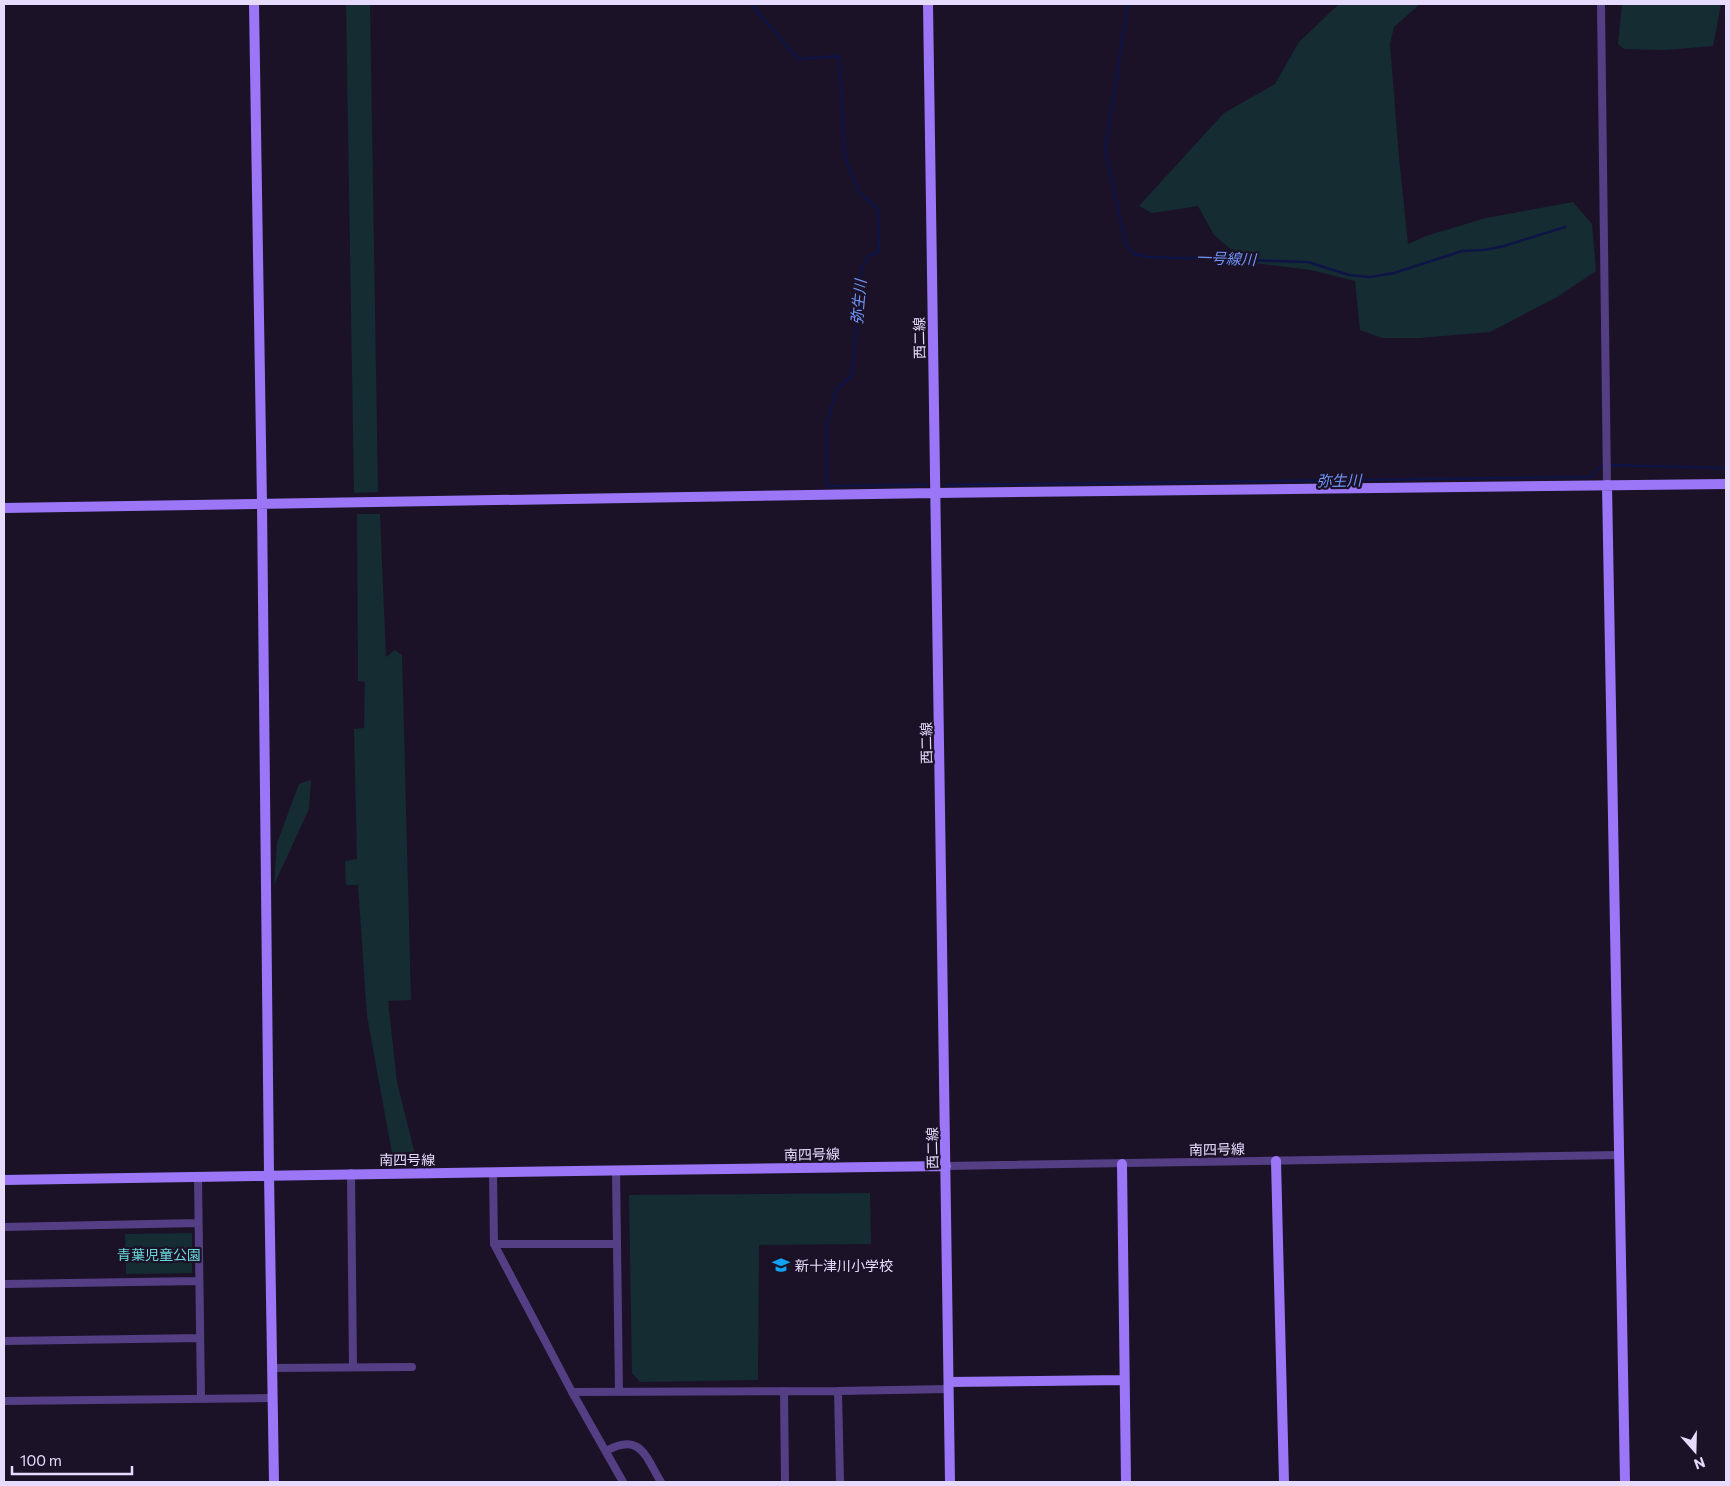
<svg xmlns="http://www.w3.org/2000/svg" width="1730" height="1486" font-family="Commissioner,'Noto Sans JP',sans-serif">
<rect width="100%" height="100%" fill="#1b1228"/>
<!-- green -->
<path fill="#152c32" d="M346 4H370L378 492 354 493Z
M1339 4H1420L1394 27 1390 44 1399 158 1408 244 1426 236 1486 218 1573 202 1592 224 1596 271 1557 297 1490 332 1420 338H1382L1360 330 1355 281 1311 270 1246 262 1214 235 1198 206 1152 213 1139 206 1224 113 1275 84 1299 42Z
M1622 4H1721L1713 46 1666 50 1624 49 1618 44Z
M357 514H380L386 657 395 650 402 655 411 1000 388 1001 397 1082 417 1162 395 1163 392 1153 367 1016 358 885H346L345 861 357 859 354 729 364 728 365 682 358 681Z
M311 780 309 809 274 885 277 843 299 784Z
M870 1193 871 1244 759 1245 758 1380 640 1382 632 1373 629 1195Z
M192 1233V1273L126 1274 125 1234Z"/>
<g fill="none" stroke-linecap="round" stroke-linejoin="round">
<!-- stream -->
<path stroke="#0e1445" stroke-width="2.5" d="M751 4 798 59 839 56 845 158 859 192 878 209 879 252 868 256 861 271 852 375 836 390 827 425V486L926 485
M1128 4 1105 151 1126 244 1134 254 1148 257 1308 262 1349 275 1370 277 1394 273 1462 251 1484 250 1504 246 1565 227
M947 485 1591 477 1597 469 1603 465 1726 468"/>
<!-- street -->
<path stroke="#543f85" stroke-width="8" d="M1601 4 1607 485
M946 1166 1620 1155
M616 1171 619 1392
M351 1173 353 1367
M493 1173 494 1244 572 1392 623 1482
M198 1176 201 1399
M4 1227 198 1223
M494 1244H616
M4 1284 199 1281
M4 1341 200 1338
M272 1368 412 1367
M784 1391 785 1482
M838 1391 840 1482
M572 1392 838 1391 949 1389
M4 1401 273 1398
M606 1451C641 1432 645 1456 661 1482"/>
<!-- secondary -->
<path stroke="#9b77f8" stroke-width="10" d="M254 4 262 504 269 1174 274 1482
M928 4 950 1482
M1607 485 1625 1482
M4 508 935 493 1726 484
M1276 1161 1284 1482
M1122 1164 1126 1482
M4 1180C318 1173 632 1171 946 1166
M949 1382 1124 1380"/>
</g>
<!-- icons -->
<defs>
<g id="school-bare" transform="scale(1.35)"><path d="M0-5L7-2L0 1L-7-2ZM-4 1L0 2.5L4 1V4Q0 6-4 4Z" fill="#11a2f3" stroke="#1b1228" stroke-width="2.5" paint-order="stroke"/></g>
</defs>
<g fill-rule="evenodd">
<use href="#school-bare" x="781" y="1265"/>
</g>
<g text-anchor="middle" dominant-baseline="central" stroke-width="4.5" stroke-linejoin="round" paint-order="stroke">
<!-- street labels -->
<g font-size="14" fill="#e7dbfd" stroke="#1b1228">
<text transform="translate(919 338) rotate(-91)">西二線</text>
<text transform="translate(926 743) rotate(-91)">西二線</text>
<text transform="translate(932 1148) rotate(-91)">西二線</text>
<text transform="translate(1217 1149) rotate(-1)">南四号線</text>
<text transform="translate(812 1154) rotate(-1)">南四号線</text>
<text x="407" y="1159">南四号線</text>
</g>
<!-- park labels -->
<g font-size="14" fill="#69dadb" stroke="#1b1228">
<text x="159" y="1254">青葉児童公園</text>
</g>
<!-- poi labels -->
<g font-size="14" fill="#e7dbfd" stroke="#1b1228" text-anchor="start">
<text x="795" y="1265">新十津川小学校</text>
</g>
<!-- water labels -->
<g font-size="15" font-style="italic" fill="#6e95f7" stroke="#1b1228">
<text transform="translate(1226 258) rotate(2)">一号線川</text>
<text transform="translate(858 302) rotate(-85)">弥生川</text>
<text transform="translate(1339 480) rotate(-1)">弥生川</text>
</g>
</g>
<!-- border -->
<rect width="1730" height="1486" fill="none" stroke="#e7dbfd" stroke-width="10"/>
<!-- north arrow -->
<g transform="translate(1695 1451) rotate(160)" stroke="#1b1228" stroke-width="4" paint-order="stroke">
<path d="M0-4L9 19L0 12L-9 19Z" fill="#e7dbfd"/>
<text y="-8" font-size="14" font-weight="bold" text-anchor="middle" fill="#e7dbfd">N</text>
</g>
<!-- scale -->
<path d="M12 1466v8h120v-8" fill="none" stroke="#e7dbfd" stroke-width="2.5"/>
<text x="20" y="1466" font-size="15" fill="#e7dbfd" stroke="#1b1228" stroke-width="4" paint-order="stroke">100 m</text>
</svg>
